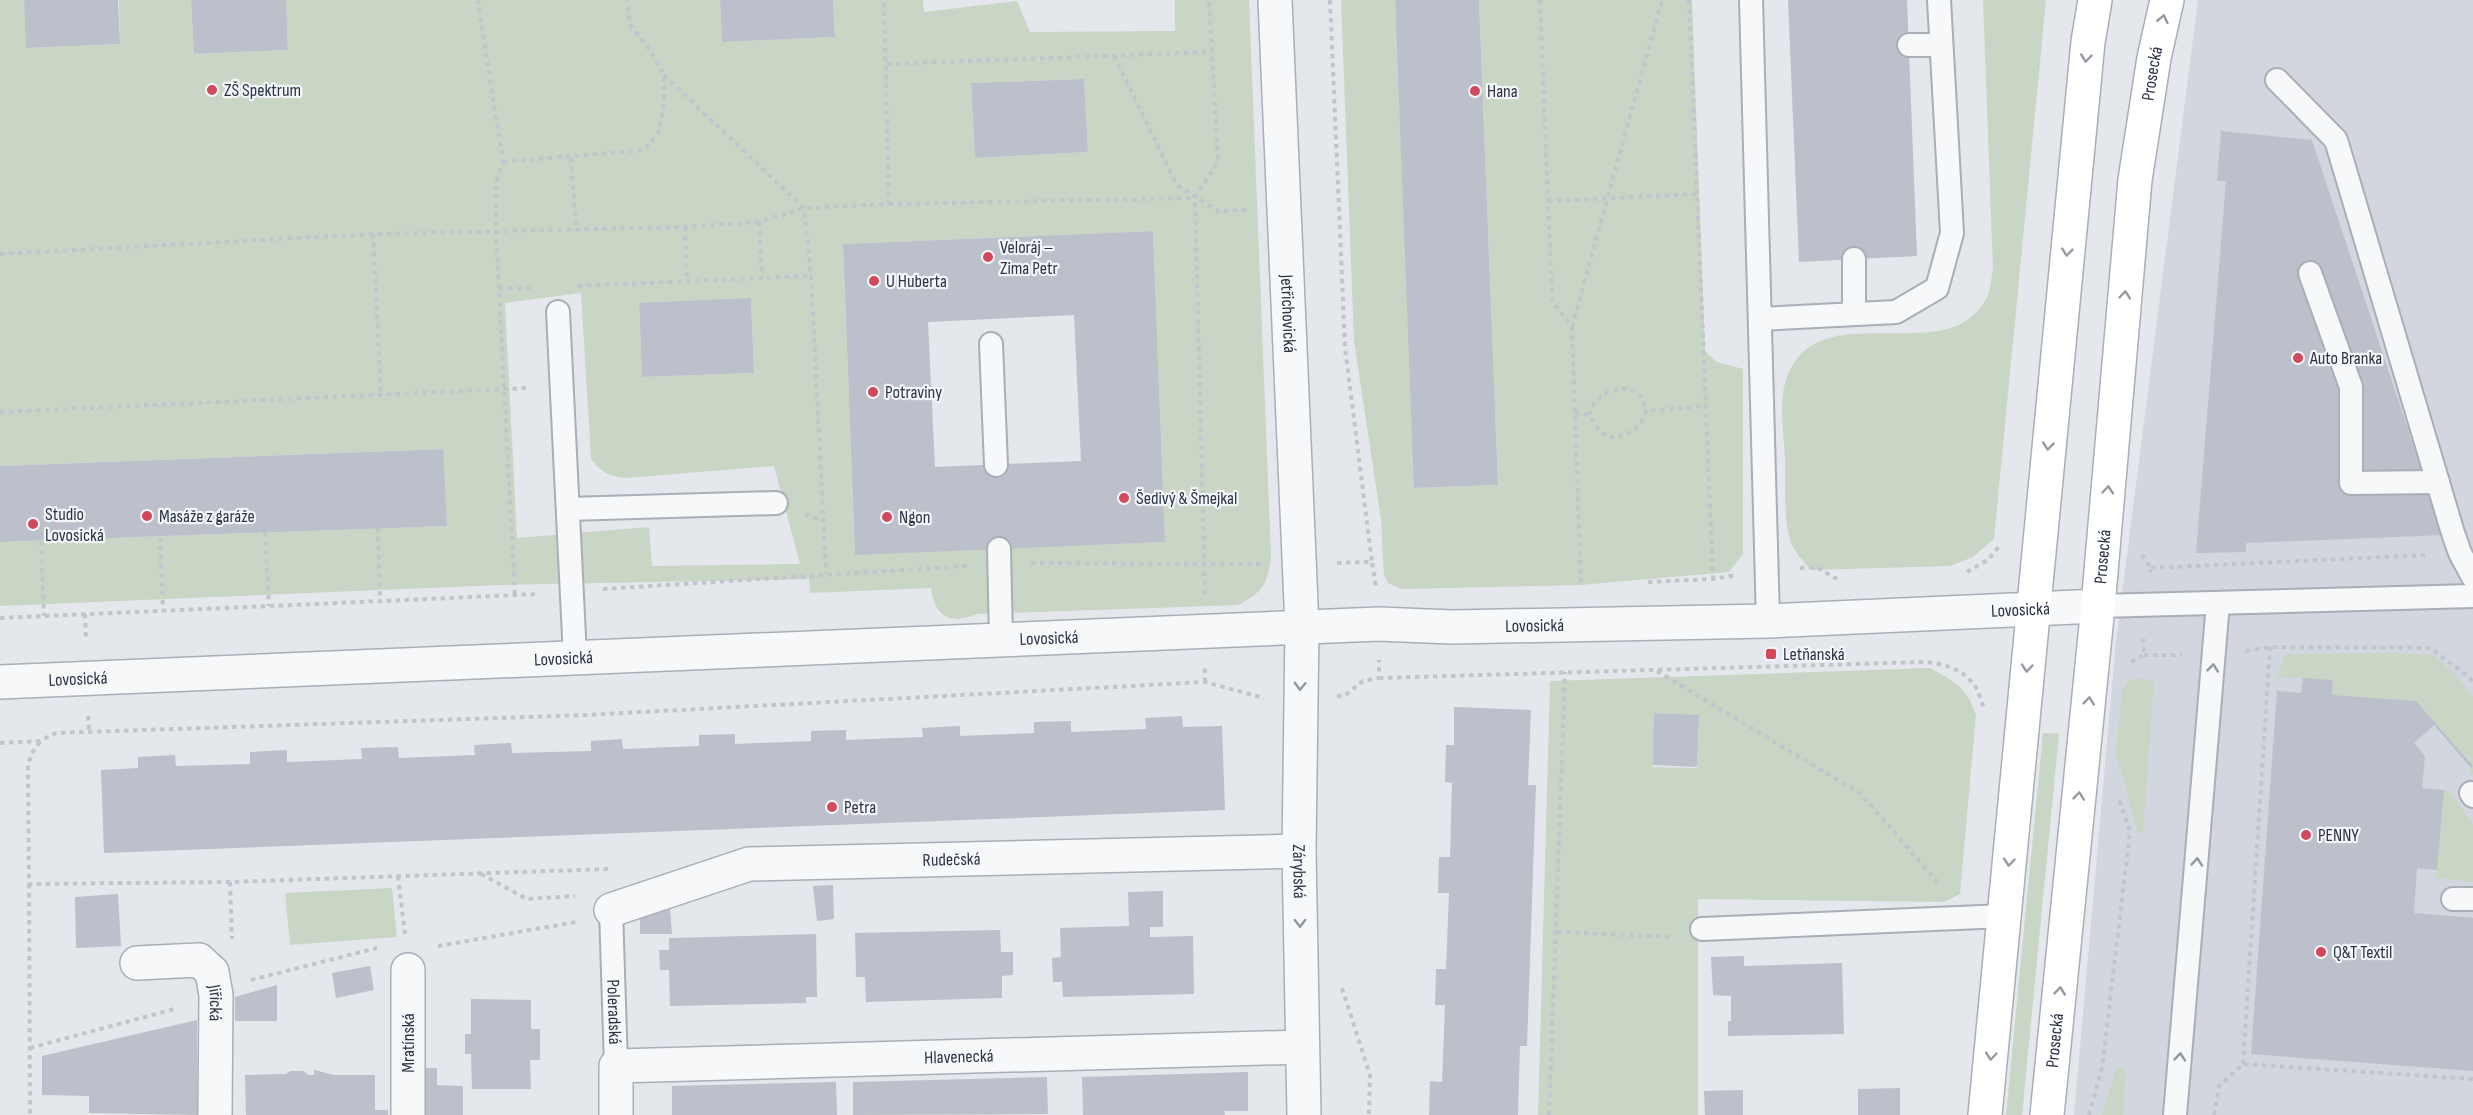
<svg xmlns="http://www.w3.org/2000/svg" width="2473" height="1115" font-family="'Sofia Sans Condensed',sans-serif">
<rect width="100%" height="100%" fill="#e4e7ec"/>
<!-- built -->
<path fill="#d2d6de" d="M2198 0H2473V1115H2074L2116 641Z"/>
<!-- green -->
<path fill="#c9d6c5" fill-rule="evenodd" d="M0 0H24L27 48 120 44 119 0H191L194 54 288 50 286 0H720L722 42 835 37 833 0H923L924 12 1017 1 1030 32 1175 31V0H1249L1271 557C1268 584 1262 593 1238 605L977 614C950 625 935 617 931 588L810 593 809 579 501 585 0 606V542L446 526 442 449 0 466ZM1084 79 1088 152 975 158 971 83ZM1153 231 1165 542 855 554 843 244ZM581 293 591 458C600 472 609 476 625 478L774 466 800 564 652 566 649 527 517 538 505 303ZM751 299 754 373 642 377 639 304Z
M1341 0H1395L1415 488 1498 485 1479 0H1692L1705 351 1717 362 1743 369V554L1729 572 1581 585 1402 589 1388 583 1384 575 1381 520 1354 341Z
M1983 0H2046L1994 539 1973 557 1950 566 1811 570C1806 564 1798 556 1794 549 1782 526 1786 485 1785 459 1784 434 1778 401 1787 377 1818 291 1951 373 1987 297 1991 289 1991 278 1993 270Z
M2398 653 2432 655 2453 672 2473 697V775L2469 770 2473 766 2416 701 2332 695 2333 680 2280 677 2278 674 2285 654Z
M1930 668C1955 682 1967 687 1976 715L1960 894 1944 902 1698 899V1115H1538L1550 681ZM1655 713 1699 716 1697 768 1653 767Z
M2138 678 2154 681 2143 832H2138L2116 753 2122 692 2127 682Z
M2043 733 2059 734 2022 1115H2006Z
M2444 790H2449L2473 825V882L2436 878Z
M392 888 397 937 290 945 285 893Z
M2116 1069H2126L2123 1115H2102Z"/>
<!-- building -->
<path fill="#bbc0ca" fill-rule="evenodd" d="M24 0H118L120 44 26 48Z
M191 0H286L288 50 194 54Z
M720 0H833L835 37 722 42Z
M1395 0H1479L1498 485 1414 488Z
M1788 0H1907L1917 256 1799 262Z
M1084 79 1088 152 975 158 971 83Z
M2221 131 2312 140 2443 535 2246 543V552L2196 553 2226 181H2217Z
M1153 231 1165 542 855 555 843 244ZM1074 315 1081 461 935 467 928 322Z
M751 298 754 373 642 377 639 303Z
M443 449 447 526 0 542V466Z
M2303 678 2333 680 2332 695 2416 701 2473 766 2471 768 2434 725 2414 743 2425 756 2422 788 2444 790 2437 870 2417 868 2414 913 2473 918V1071L2251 1054 2277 691 2301 693Z
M1454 707 1531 710 1528 785H1536L1527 1046H1520L1518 1115H1429L1430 1081 1442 1082 1445 1005H1435L1436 969H1446L1449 893H1438L1439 857H1450L1452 783 1445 782 1446 745H1454Z
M1654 713 1699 715 1697 767 1653 765Z
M1182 716 1183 727 1222 726 1225 810 104 853 101 770 138 768V757L175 755 176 766 250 764V752L287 750V762L362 759 361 748 398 747 399 758 475 755 474 745 511 743 512 753 591 751V741L622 739 623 749 699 746V735L735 734V744L811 741V731L846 730V740L923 737 922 728 960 726V736L1034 733V722L1071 721V732L1146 729 1145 718Z
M833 885 834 919 817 921 813 886Z
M1163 891V927H1150V937L1193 936 1194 994 1063 997 1062 982H1053L1052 958 1061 957 1060 928 1129 926 1128 892Z
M118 894 121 946 76 948 75 897Z
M670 908 672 934H640V916Z
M1000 930 1001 952H1013V975L1002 976V998L866 1002 865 977H856L855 933Z
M816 934 817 997H806V1003L670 1006 669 970H660L659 950H669V938Z
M1744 956V966L1842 963 1844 1034 1728 1036V1021H1731V996L1713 995 1711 957Z
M370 966 374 990 336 998 332 973Z
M277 985V1021H235V997Z
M471 999 531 1000V1029H540V1060H530L531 1089H472L471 1054H465V1034H471Z
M197 1020V1115L89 1113V1096L42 1095V1056Z
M424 1068H437V1085L463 1086V1115H424Z
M314 1070 334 1075H375V1110H388V1115H246L245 1075 286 1074 290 1071H303L309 1075H314Z
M1248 1072V1111H1224L1225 1115H1083L1082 1077Z
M1047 1077 1048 1114 853 1115V1082Z
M836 1082 837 1115H672V1086Z
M1900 1088V1115H1858V1089Z
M1743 1090V1115H1705L1704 1091Z"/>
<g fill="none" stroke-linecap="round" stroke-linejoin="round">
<!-- service casing -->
<g stroke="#a9aeb7" stroke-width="26">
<g id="service">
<path d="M1751 0 1768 621"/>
<path d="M1909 45H1941"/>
<path d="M2277 80 2336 140 2453 533 2460 553 2473 577"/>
<path d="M2310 273 2351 387V483L2438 482"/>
<path d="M558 312 575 657"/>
<path d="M1854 314V259"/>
<path d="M1760 319 1896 312 1937 288 1952 233 1939 0"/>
<path d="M991 344 996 465"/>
<path d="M568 509 776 503"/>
<path d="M999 549 1001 640"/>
<path d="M2098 606 2473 596"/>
<path d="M2471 793 2473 796"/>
<path d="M2453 899H2473"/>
<path id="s1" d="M611 910 616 1066"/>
<path d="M1702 929 2004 916"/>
<path d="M2175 1115 2218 603"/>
</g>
</g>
<!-- minor casing -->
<g stroke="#a9aeb7" stroke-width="36">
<g id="minor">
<path id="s2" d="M1275 0 1302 627 1299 851 1304 1115"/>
<path id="s3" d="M611 910 749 864 1299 851"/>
<path id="s4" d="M137 963 199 960 212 972 216 995 215 1115"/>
<path d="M408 970V1115"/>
<path id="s5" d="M616 1115V1066L1302 1047"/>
</g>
</g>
<!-- tertiary casing -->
<g stroke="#a9aeb7" stroke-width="36">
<g id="tertiary">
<path id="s6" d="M0 682 1379 624 1452 627 1768 621 2098 606"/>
</g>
</g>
<!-- secondary casing -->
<g stroke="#a9aeb7" stroke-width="36">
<g id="secondary">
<path d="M1985 1115 2088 42 2095 0"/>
<path id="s7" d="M2047 1115 2098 606 2135 180 2154 58 2167 0"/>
</g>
</g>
<!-- path -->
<path stroke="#c2c5cb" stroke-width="4" stroke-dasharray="4.5 4.5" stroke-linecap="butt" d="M480 0 478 3 503 162 496 182V232L515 596
M1330 0 1345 348 1372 562
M1540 0 1552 300 1572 327 1581 585
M1689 0 1713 579
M1114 56 1177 185 1218 211 1248 210
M887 64 1212 52
M664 75 804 208 811 276 826 573
M571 158 576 229
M503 162 644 150 659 132 664 101V75L651 51 630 25 627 0
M1548 201 1697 194
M889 204 1195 198
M759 222 762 278
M685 227 687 283
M373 234 381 396
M0 254 373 234 685 227 759 222 804 208 889 204 884 0
M578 286 810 276
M499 289 535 288
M1572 327 1662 0
M0 412 528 388
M1575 413 1589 415 1596 426 1607 437C1627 437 1640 431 1646 411L1706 406
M1589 415C1596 386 1642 376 1646 411
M805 514 823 521
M378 528 380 601
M265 532 269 606
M160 537 163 611
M41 541 44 616
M2142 555 2151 568 2150 572
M1031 563 1261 564
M1337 563 1372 562 1376 588
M1800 568 1816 567 1837 579
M2151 568 2426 555
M1967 572 1989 559 2000 545
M1648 582 1713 579 1736 575
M603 589 967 566
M1205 594 1195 198 1218 161 1209 0
M85 614 86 640
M0 618 539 594
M2246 651 2270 647 2430 648 2468 676 2473 682
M2144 655H2182
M2131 662 2144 655 2143 638
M1657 671 1861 794 1940 885
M1379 678 1924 662C1943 663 1963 669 1975 686 1979 692 1981 701 1984 708
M1205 682V668
M1337 696H1344L1363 681 1379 678V660
M88 716 89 732
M40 742 32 753 28 765 29 884 230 882 608 869
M0 743 40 741 56 733 586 715 1205 682 1264 698
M481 874 527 899 575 896
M398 876 405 934
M230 882 232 939
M29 884 30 1115
M1557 932 1670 937
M438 946 576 922
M251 980 377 948
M1342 988 1370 1075 1369 1115
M30 1048 178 1008
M2243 1064 2270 647
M1549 1115 1565 672
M2089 1115 2102 1068 2130 832 2119 799
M2214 1115 2219 1086 2243 1064 2473 1079"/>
<!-- service -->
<use href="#service" stroke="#f7f8fa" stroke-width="22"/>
<!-- minor -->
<use href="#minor" stroke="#f7f8fa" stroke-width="33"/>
<!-- tertiary -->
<use href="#tertiary" stroke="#f7f8fa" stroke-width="33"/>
<!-- secondary -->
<use href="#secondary" stroke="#fff" stroke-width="33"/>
</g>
<!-- one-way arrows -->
<defs><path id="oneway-chevron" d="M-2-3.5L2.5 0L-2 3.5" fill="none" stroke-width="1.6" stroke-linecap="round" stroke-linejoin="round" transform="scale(1.5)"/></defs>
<g stroke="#959aa2">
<use href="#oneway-chevron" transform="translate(2163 19) rotate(-77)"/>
<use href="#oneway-chevron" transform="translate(2086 58) rotate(96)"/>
<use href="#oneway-chevron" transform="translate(2067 252) rotate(96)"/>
<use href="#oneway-chevron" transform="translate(2125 295) rotate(-85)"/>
<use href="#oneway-chevron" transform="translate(2048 446) rotate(96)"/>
<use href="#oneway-chevron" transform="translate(2108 490) rotate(-85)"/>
<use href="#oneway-chevron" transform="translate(2027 668) rotate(95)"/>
<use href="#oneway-chevron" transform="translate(2089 701) rotate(-84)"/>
<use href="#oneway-chevron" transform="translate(2079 796) rotate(-84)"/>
<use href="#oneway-chevron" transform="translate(2009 862) rotate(95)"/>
<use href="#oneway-chevron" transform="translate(2060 991) rotate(-84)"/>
<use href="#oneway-chevron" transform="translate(1991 1056) rotate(95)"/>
</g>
<g stroke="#9196a0">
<use href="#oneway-chevron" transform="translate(2213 668) rotate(-84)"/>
<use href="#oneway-chevron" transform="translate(1300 686) rotate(92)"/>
<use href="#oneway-chevron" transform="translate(2197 862) rotate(-85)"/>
<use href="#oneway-chevron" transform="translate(1300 923) rotate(89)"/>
<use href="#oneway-chevron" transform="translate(2180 1057) rotate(-85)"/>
</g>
<!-- markers -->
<g fill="#d1495b" stroke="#f4f6f9" stroke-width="2">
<circle cx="212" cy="90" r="6"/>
<circle cx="1475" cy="91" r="6"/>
<circle cx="988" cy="257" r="6"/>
<circle cx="874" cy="281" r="6"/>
<circle cx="2298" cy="358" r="6"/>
<circle cx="873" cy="392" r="6"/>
<circle cx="1124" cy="498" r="6"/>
<circle cx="147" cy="516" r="6"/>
<circle cx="887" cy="517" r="6"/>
<circle cx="33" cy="524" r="6"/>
<rect x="1765" y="648" width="12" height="12" rx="3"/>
<circle cx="832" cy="807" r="6"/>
<circle cx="2306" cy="835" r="6"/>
<circle cx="2321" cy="952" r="6"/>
</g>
<g text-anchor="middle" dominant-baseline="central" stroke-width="4.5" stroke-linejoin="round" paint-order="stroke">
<!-- street labels -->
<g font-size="18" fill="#2b3445" stroke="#f4f6f9">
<text stroke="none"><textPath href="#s7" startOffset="1047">Prosecká</textPath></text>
<text stroke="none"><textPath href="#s2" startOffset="314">Jetřichovická</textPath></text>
<text stroke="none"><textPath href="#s7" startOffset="561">Prosecká</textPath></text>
<text stroke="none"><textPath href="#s6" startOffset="2022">Lovosická</textPath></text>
<text stroke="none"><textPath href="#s6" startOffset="1536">Lovosická</textPath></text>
<text stroke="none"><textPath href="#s6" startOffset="1050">Lovosická</textPath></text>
<text stroke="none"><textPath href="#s6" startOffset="564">Lovosická</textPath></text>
<text stroke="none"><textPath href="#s6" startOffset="78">Lovosická</textPath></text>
<text stroke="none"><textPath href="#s3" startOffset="348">Rudečská</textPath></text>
<text stroke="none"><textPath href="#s2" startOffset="872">Zárybská</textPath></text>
<text stroke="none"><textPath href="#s4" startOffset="111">Jiřická</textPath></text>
<text stroke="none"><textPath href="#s1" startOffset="102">Poleradská</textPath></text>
<text stroke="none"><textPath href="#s7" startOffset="75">Prosecká</textPath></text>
<text transform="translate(408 1043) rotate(-90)">Mratínská</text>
<text stroke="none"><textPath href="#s5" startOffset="392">Hlavenecká</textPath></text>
</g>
<!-- poi labels -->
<g font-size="18" fill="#2b3445" stroke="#f4f6f9" text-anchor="start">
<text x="224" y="90">ZŠ Spektrum</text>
<text x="1487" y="91">Hana</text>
<text x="1000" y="247">Veloráj –<tspan x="1000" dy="21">Zima Petr</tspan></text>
<text x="886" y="281">U Huberta</text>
<text x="2310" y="358">Auto Branka</text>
<text x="885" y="392">Potraviny</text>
<text x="1136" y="498">Šedivý &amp; Šmejkal</text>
<text x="45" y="514">Studio<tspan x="45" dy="21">Lovosická</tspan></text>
<text x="159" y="516">Masáže z garáže</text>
<text x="899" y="517">Ngon</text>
<text x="1783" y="654">Letňanská</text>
<text x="844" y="807">Petra</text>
<text x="2318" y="835">PENNY</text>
<text x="2333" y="952">Q&amp;T Textil</text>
</g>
</g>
</svg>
